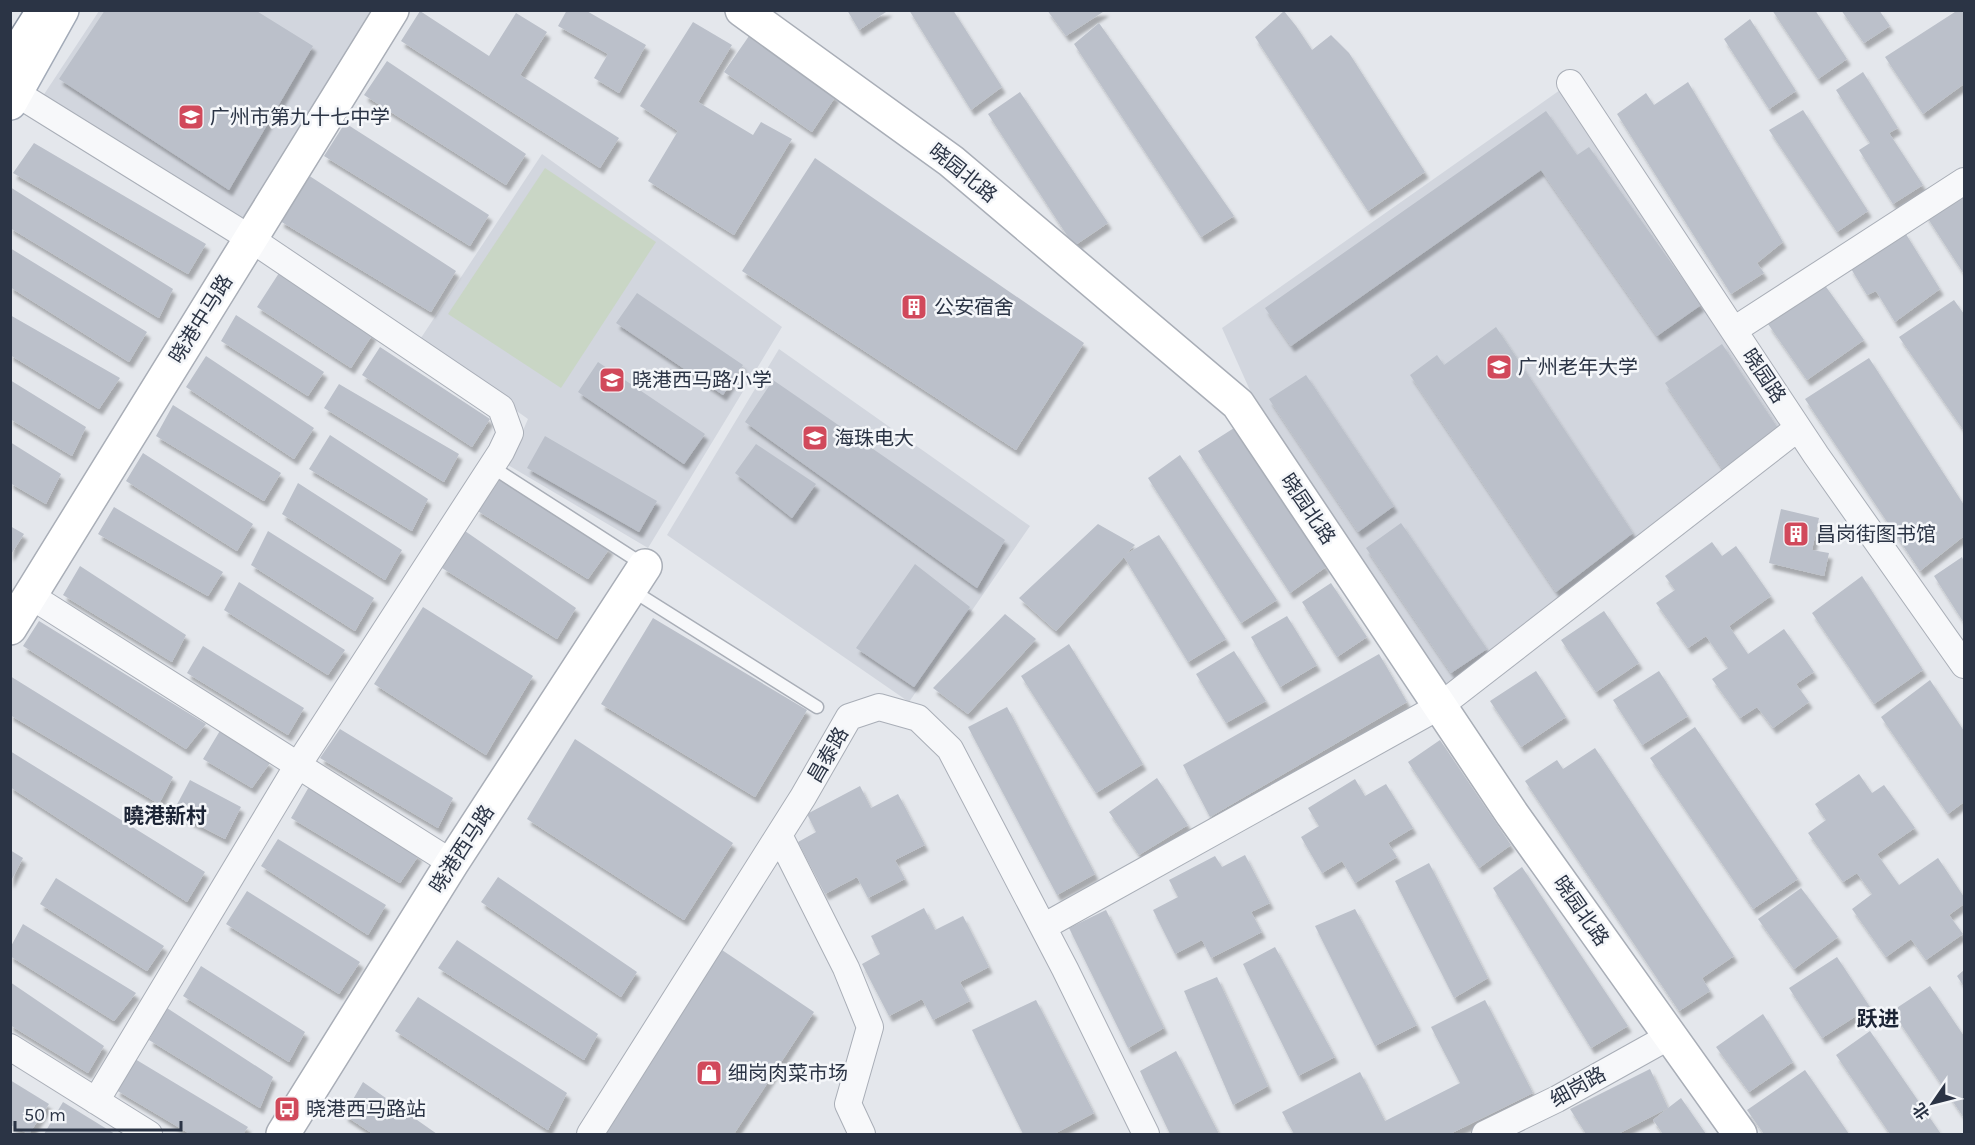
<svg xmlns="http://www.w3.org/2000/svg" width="1975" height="1145" font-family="Karla,'Noto Sans SC',sans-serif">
<defs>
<filter id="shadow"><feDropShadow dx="3.5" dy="6" stdDeviation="1.5" flood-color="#0004"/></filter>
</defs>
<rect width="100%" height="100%" fill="#e4e7ec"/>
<!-- built -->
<path fill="#d2d6de" d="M99 11H392L251 239 37 105Z
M1570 83 1798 428 1440 706 1257 406 1222 328Z
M542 154 782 327 648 548 508 465 528 419 419 341Z
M779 349 1030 526 909 702 667 535Z"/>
<!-- green -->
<path fill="#c9d6c5" d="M545 168 656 242 561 388 448 314Z"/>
<!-- building -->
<path fill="#bbc0ca" filter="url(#shadow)" d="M105 10H255L313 46 229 190 59 79Z
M567 10H585L646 45 619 93 594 78 608 54 558 26Z
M847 10H889L859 30Z
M909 10H953L1002 87 971 110Z
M1047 10H1106L1066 36Z
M1772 10H1815L1847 59 1818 79Z
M1841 10H1879L1890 26 1864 43Z
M1958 10H1964V84L1923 114 1885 57Z
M420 11 489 56 516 13 547 32 520 75 619 138 600 168 401 41Z
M1284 11 1296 26 1312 50 1331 35 1349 53 1425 172 1368 211 1255 37Z
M1750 19 1796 91 1769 109 1724 39Z
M693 22 732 45 698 102 753 135 761 122 792 139 734 235 648 181 678 131 640 106Z
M1099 23 1234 216 1201 237 1074 44Z
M749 36 836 96 812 132 724 72Z
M387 61 526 154 506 185 364 95Z
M1863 72 1898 128 1889 133 1923 185 1893 204 1859 150 1870 143 1836 90Z
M1688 82 1783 242 1757 263 1764 273 1731 294 1617 114 1646 93 1654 105Z
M1020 92 1108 223 1074 246 988 114Z
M1803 110 1868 211 1837 232 1769 130Z
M1546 111 1577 155 1589 147 1701 305 1657 336 1541 170 1291 346 1265 308Z
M345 123 489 215 470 246 324 156Z
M34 143 206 244 188 274 13 173Z
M815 158 1084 343 1016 450 742 271Z
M308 175 456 271 431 312 280 221Z
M10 187 173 289 159 318 10 228Z
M1964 188V274L1925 214Z
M1904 231 1940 289 1895 322 1876 291 1867 295 1850 267Z
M10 248 147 332 129 362 10 287Z
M279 273 373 334 351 368 257 307Z
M1824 284 1864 340 1807 380 1768 324Z
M637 293 743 365 723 395 616 323Z
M1954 300 1964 314V372L1962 375 1964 378V431L1899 337Z
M10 315 120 378 99 409 10 355Z
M236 315 324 372 308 396 221 341Z
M1496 327 1633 533 1556 592 1410 375 1437 355 1444 365Z
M1722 344 1779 430 1724 471 1665 383Z
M380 347 490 419 472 447 362 375Z
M206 356 314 428 294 459 186 387Z
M1869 358 1964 505V536L1920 571 1805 399Z
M598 362 705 434 684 464 578 392Z
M1306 375 1394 506 1358 532 1269 399Z
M10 380 86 427 72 456 10 419Z
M773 380 1005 540 977 588 745 422Z
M339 384 459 454 444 482 324 408Z
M173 405 281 473 264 501 156 436Z
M1234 428 1326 567 1290 593 1198 451Z
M330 435 428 499 412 531 309 469Z
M545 436 657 501 639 532 527 468Z
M10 442 61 474 46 504 10 483Z
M756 444 816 484 792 518 735 473Z
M143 453 253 524 237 551 126 481Z
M1180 455 1277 600 1241 623 1148 478Z
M498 479 610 548 588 579 476 510Z
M298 483 402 550 385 580 282 514Z
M114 507 223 572 208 596 98 534Z
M1781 509 1819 518 1812 550 1829 553 1824 576 1769 563Z
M1401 523 1487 649 1451 673 1366 548Z
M1098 524 1135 545 1126 554 1159 535 1226 639 1188 662 1124 557 1056 631 1019 598Z
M10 526 24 534 10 556Z
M268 531 374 598 355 631 251 565Z
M465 531 576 608 557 639 442 568Z
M1712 542 1722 556 1736 546 1771 596 1729 626 1748 654 1784 629 1814 672 1796 684 1809 702 1773 728 1757 707 1740 718 1712 679 1728 668 1706 636 1688 648 1656 603 1675 590 1665 576Z
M1962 557 1964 562V623L1934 576Z
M915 564 970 607 914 687 856 648Z
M80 566 186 635 172 662 63 595Z
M1862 576 1923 670 1874 704 1812 613Z
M239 582 345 650 328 675 224 610Z
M1331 583 1367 637 1337 657 1302 602Z
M423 607 533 676 486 755 374 684Z
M1604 611 1639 663 1596 692 1561 640Z
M1005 614 1036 639 968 714 933 688Z
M1287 616 1317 665 1280 687 1251 637Z
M653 618 807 710 755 797 601 704Z
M39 621 206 724 186 749 23 646Z
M1069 644 1143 764 1096 793 1021 676Z
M203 646 304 708 288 735 187 673Z
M1234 651 1266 701 1226 723 1196 674Z
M1379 654 1407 702 1210 817 1183 765Z
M1536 671 1566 717 1521 747 1490 701Z
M1659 671 1688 716 1642 745 1613 700Z
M10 676 173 777 159 804 10 715Z
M1930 680 1964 731V802L1948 814 1881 717Z
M1007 707 1095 874 1057 895 968 727Z
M1695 727 1798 879 1753 909 1650 758Z
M221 729 270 763 252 788 203 759Z
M340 729 453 798 438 828 320 758Z
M575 739 733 843 684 920 527 819Z
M1440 740 1511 845 1479 868 1408 762Z
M1595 748 1734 956 1702 978 1710 991 1679 1011 1525 781 1557 760 1563 769Z
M10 751 205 872 187 902 10 787Z
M1859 774 1872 793 1884 785 1915 828 1877 854 1899 885 1938 858 1964 897V904L1949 915 1963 934 1926 960 1911 939 1886 957 1852 909 1872 894 1857 873 1843 882 1808 833 1826 820 1815 804Z
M1157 778 1188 825 1139 855 1109 812Z
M1355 779 1365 796 1386 784 1413 828 1388 843 1397 857 1355 883 1342 861 1322 873 1301 837 1319 826 1308 808Z
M190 780 241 807 225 839 173 812Z
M310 785 419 855 400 883 291 818Z
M860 786 871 808 898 794 925 845 895 860 905 879 868 898 857 877 825 894 798 842 816 832 807 814Z
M278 839 386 905 368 935 261 866Z
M10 850 23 858 10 883Z
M1245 855 1270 903 1251 912 1262 932 1211 958 1202 940 1175 954 1153 910 1178 897 1169 880 1215 856 1222 867Z
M1429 863 1488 978 1454 998 1395 881Z
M1522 867 1628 1026 1591 1048 1493 888Z
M498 877 637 972 621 997 481 902Z
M56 878 164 946 147 971 40 904Z
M1801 888 1838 937 1794 969 1758 919Z
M247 891 360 962 339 994 226 924Z
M924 908 935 930 963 916 989 967 960 982 970 1001 933 1020 922 999 889 1016 862 964 880 954 871 936Z
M1355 909 1417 1025 1375 1046 1315 926Z
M1106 910 1164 1028 1128 1048 1069 928Z
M23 924 136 993 114 1021 10 956V948Z
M457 940 598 1034 584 1060 438 968Z
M1275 947 1335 1057 1298 1076 1243 964Z
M722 950 814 1012 734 1134H606Z
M1837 957 1870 1007 1822 1038 1789 988Z
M201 966 305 1032 289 1062 183 996Z
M1964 970V987L1957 976Z
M1217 977 1268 1086 1233 1105 1184 991Z
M10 982 104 1046 88 1073 10 1025Z
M1930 986 1964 1036V1118L1892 1011Z
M418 997 567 1093 548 1130 395 1031Z
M1036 1000 1094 1113 1054 1134H1023L972 1030Z
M1485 1000 1533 1093 1450 1134H1294L1282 1112 1360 1072 1385 1121 1460 1083 1431 1027Z
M167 1008 273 1077 260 1108 149 1040Z
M1763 1014 1793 1062 1749 1092 1716 1047Z
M1870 1031 1941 1134H1890L1836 1055Z
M1176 1051 1219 1134H1170L1140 1071Z
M135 1059 248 1127 243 1134H190L116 1090Z
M1650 1069 1668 1108 1681 1098 1706 1134H1663L1653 1120 1668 1108 1618 1134H1586L1570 1109Z
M1805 1070 1849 1134H1764L1747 1110Z
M10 1080 49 1104 29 1134 10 1125Z
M363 1082 437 1134H373L344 1115Z
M63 1102 115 1134H44Z"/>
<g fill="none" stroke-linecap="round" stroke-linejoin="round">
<!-- lane casing -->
<g stroke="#a9aeb7" stroke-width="15">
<path id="lane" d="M492 467 644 565
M630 589 817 707"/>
</g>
<!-- street casing -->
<g stroke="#a9aeb7" stroke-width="28">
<path id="street" d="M1570 83 1816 455 1964 665
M16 93 251 239 501 408 510 433 501 452 298 765 96 1101
M1734 330 1964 181
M31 596 452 863
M779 835 846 968 870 1027 848 1104 862 1134
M1043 927 1440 706 1798 428
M10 1047 149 1134
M590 1134 803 797 849 717 879 707 918 718 950 749 1065 969 1146 1134
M1485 1134 1557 1099 1670 1036"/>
</g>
<!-- secondary casing -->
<g stroke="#a9aeb7" stroke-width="36">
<path id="secondary" d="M742 10 951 161 1238 404 1512 814 1740 1134
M10 628 392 10
M283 1134 452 863 645 566"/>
</g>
<!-- primary casing -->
<g stroke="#a3abb8" stroke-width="36">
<path id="primary" d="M10 103 62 10"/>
</g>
<!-- highway casing -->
<g stroke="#8b94a3" stroke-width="36">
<path id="highway" d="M10 64 44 10"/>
</g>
<!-- lane -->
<use href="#lane" stroke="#f7f8fa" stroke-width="12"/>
<!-- street -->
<use href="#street" stroke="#f7f8fa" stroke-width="26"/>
<!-- secondary -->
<use href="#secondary" stroke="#fff" stroke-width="33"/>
<!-- primary -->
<use href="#primary" stroke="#fff" stroke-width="33"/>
<!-- highway -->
<use href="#highway" stroke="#fff" stroke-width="33"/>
</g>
<!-- icons -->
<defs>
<g id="school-square" transform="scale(1.35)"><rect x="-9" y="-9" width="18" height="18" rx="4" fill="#d1495b" stroke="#f4f6f9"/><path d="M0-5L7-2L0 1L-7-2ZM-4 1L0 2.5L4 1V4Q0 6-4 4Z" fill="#fff"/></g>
<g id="building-square" transform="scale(1.35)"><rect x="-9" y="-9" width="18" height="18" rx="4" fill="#d1495b" stroke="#f4f6f9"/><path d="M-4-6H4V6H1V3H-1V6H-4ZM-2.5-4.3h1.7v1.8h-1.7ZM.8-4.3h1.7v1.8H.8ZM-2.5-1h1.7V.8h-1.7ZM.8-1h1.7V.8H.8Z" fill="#fff"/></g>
<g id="shop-square" transform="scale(1.35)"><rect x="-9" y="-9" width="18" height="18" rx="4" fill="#d1495b" stroke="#f4f6f9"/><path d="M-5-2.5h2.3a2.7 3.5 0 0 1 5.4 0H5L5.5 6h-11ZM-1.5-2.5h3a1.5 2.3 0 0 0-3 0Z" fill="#fff"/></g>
<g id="bus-square" transform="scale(1.35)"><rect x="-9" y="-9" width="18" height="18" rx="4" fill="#d1495b" stroke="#f4f6f9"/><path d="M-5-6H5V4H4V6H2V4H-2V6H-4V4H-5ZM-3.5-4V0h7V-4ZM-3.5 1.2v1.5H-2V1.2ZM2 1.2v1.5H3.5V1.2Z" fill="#fff"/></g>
</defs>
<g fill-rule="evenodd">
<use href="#school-square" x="191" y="117"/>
<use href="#building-square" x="914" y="307"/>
<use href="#school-square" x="1499" y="367"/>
<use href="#school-square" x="612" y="380"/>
<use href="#school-square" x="815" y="438"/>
<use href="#building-square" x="1796" y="534"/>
<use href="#shop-square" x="709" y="1073"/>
<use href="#bus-square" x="287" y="1109"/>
</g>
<g text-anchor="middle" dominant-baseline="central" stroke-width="5" stroke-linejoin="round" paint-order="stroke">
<!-- poi labels -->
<g font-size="20" fill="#2b3445" stroke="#f4f6f9" text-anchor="start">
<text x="210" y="117">广州市第九十七中学</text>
<text x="934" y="307">公安宿舍</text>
<text x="1518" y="367">广州老年大学</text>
<text x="632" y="380">晓港西马路小学</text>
<text x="834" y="438">海珠电大</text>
<text x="1816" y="534">昌岗街图书馆</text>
<text x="728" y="1073">细岗肉菜市场</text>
<text x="306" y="1109">晓港西马路站</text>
</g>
<!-- street labels -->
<g font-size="20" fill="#2b3445" stroke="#f4f6f9">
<text transform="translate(963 173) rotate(39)">晓园北路</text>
<text transform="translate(201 319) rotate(-58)">晓港中马路</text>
<text transform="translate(1764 376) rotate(56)">晓园路</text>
<text transform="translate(1308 509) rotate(56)">晓园北路</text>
<text transform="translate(828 755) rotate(-60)">昌泰路</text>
<text transform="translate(462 849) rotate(-57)">晓港西马路</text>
<text transform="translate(1581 911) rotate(55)">晓园北路</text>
<text transform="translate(1578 1087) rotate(-29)">细岗路</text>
</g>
<!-- neighbourhood labels -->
<g font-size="21" font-weight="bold" fill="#1d2536" stroke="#f4f6f9">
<text x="165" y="816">曉港新村</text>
<text x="1878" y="1019">跃进</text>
</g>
</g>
<!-- border -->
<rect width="1975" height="1145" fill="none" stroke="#2b3445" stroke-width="24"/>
<!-- north arrow -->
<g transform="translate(1933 1103) rotate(235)" stroke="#f4f6f9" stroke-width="4.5" paint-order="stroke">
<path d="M0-4.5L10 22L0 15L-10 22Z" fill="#2b3445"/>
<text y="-9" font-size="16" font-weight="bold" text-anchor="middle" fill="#2b3445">北</text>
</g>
<!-- scale -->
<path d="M15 1121v9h166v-9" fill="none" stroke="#2b3445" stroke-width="3"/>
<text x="24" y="1121" font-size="18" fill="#2b3445" stroke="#f4f6f9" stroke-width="4.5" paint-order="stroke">50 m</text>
</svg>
